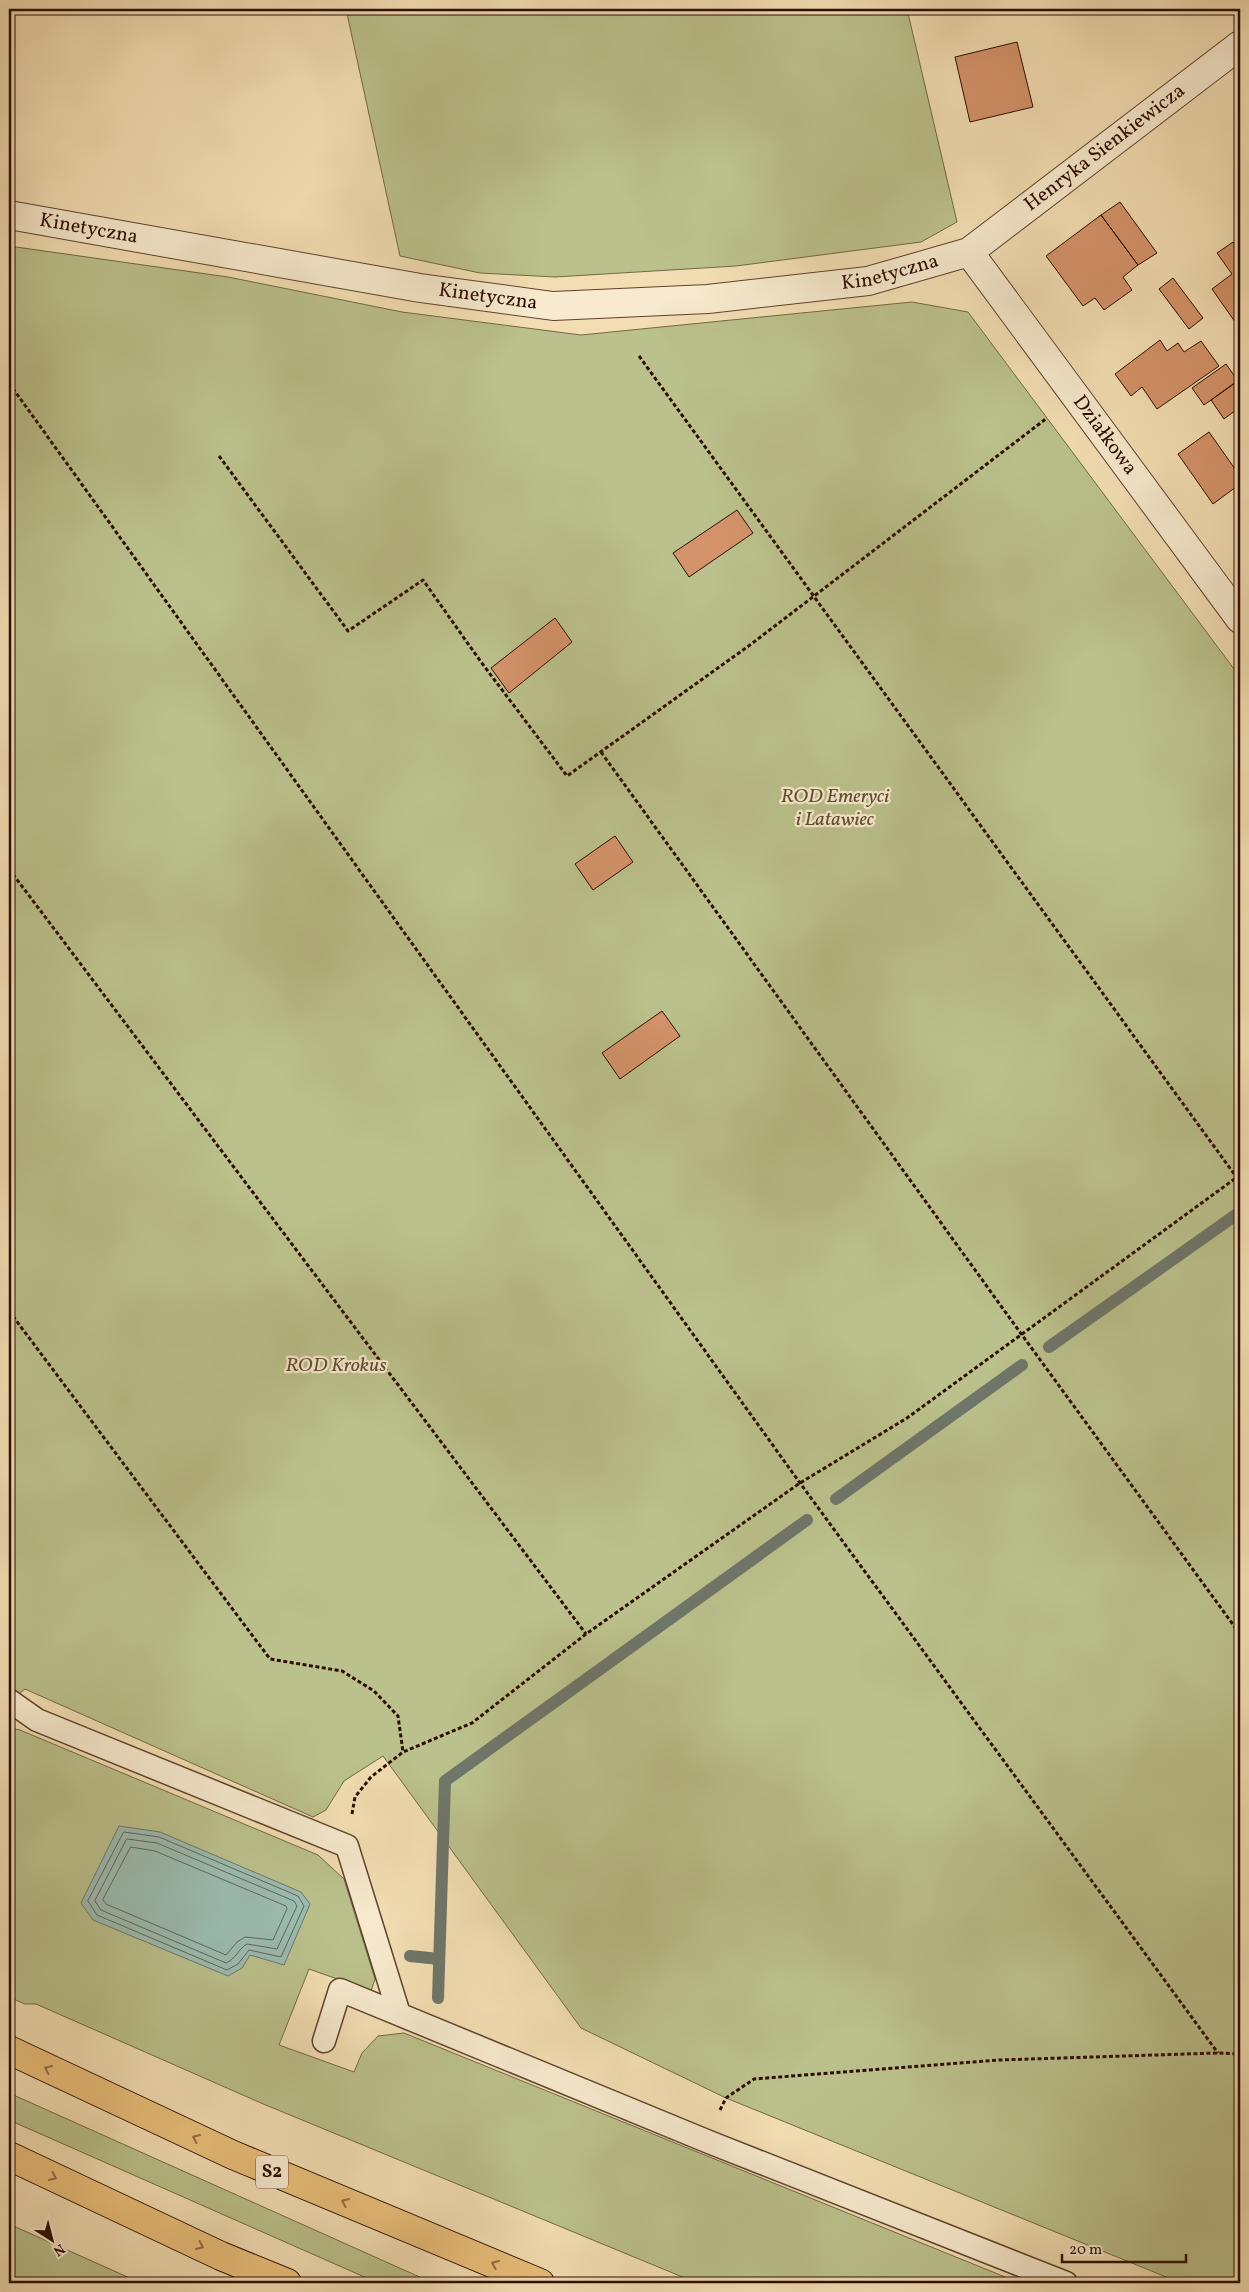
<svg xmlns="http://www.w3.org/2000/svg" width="1249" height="2292" font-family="Vollkorn,serif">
<rect width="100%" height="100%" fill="#f3deb3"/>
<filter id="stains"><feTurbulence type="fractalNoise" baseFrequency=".004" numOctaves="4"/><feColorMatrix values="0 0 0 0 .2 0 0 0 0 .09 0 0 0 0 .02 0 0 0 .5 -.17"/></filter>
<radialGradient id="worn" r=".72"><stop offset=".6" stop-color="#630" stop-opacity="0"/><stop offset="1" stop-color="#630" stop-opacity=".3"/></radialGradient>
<!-- green -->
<path fill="#bbc18c" stroke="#746746" d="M346 9H907L957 222 921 242 736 266 555 277 480 273 400 256Z
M9 246 228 277 402 312 581 335 912 302 968 312 1240 677V2283H1181L726 2098 581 2028 383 1756 344 1781 326 1810 313 1817 25 1689 9 1702Z
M9 1728 20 1730 318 1855 344 1879 375 1979 371 1991 309 1969 279 2045 354 2072 362 2053 378 2036 404 2033 1020 2283H697L261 2103 36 2004H25L9 1997Z
M9 2093 433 2283H378L9 2120Z
M9 2224 141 2283H9Z"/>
<!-- water -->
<path fill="#9bbcb1" stroke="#6f766a" d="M119 1826 160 1832 301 1892 310 1904 284 1965 250 1955 242 1968 228 1976 93 1920 81 1903Z"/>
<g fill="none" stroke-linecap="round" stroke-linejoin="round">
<!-- shore -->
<path stroke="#646458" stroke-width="1" d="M124 1832 159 1837 298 1896 304 1906 281 1957 249 1950 238 1964 227 1970 97 1915 88 1901Z
M127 1839 157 1843 294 1901 297 1906 277 1949 247 1944C238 1949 236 1959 226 1963L101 1910 95 1901Z
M131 1847 155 1851 286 1906 287 1909 273 1940 245 1937 237 1942 226 1955 106 1904 103 1900Z"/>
<!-- stream -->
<path stroke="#6f766a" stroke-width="12" d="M1049 1347 1240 1212
M836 1499 1022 1365
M410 1956 439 1959
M438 1998 445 1781 807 1520"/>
</g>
<!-- building -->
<path fill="#d4936a" stroke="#2d0d00" d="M1017 42 1033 107 970 122 955 57Z
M1120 202 1157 253 1138 265 1101 215Z
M1101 215 1138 265 1123 277 1132 290 1104 310 1095 298 1083 306 1046 256Z
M1233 242 1240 252V329L1212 289 1232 274 1217 253Z
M1173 278 1203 318 1189 329 1159 289Z
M1160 340 1167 351 1178 343 1184 352 1201 341 1219 366 1157 409 1142 387 1131 396 1115 374Z
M1226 364 1238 381 1204 405 1192 388Z
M1240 379V407L1224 419 1211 400Z
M1209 432 1240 476V484L1213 504 1178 454Z
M737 510 753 533 689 577 673 553Z
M555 618 572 642 509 693 491 668Z
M615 836 633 862 593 890 575 864Z
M662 1011 680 1036 620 1079 602 1053Z"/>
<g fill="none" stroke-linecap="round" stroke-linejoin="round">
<!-- service casing -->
<g stroke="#5e412d" stroke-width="25">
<path id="service" d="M10 1701 37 1720 347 1846 399 2014
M324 2041 340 1990 709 2142 1066 2283"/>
</g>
<!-- minor casing -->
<g stroke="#5e412d" stroke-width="30">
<g id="minor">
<path id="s1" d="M9 215 420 288 553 306 708 299 868 281 969 252 1240 45"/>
<path id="s2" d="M969 252 1240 619"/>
</g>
</g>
<!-- motorway casing -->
<g stroke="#2d0d00" stroke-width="30">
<path id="motorway" d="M9 2050 233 2155 540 2283
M9 2156 221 2256 287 2283"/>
</g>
<!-- path -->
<path stroke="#2d0d00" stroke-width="3" stroke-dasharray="4 2.5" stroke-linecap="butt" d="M639 356 1240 1182
M9 383 800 1483 1218 2053
M219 456 348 631 423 580 481 662 567 776 750 645 1047 418
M601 752 1022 1335 1240 1634
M9 869 586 1634
M9 1311 270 1659 342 1671 374 1691 398 1716 403 1752
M352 1814 355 1797 371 1777 403 1752 472 1723 586 1634 800 1483 907 1418 1240 1175
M720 2110 726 2098 754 2079 999 2060 1218 2053 1240 2054"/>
<!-- service -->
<use href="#service" stroke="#f7eace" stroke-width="22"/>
<!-- minor -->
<use href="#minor" stroke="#f7eace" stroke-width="28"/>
<!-- motorway -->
<use href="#motorway" stroke="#eabf7a" stroke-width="28"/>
</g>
<!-- one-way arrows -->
<defs><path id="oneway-chevron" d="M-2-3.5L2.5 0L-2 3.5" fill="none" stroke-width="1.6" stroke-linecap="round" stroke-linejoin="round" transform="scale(1.25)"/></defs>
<g stroke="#956f43">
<use href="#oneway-chevron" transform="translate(48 2069) rotate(-155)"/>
<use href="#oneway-chevron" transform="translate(196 2138) rotate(-155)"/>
<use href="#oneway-chevron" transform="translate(53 2177) rotate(25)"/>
<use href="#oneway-chevron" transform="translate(345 2202) rotate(-157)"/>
<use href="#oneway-chevron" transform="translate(200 2246) rotate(25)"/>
<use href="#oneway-chevron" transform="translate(495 2264) rotate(-157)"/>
</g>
<g text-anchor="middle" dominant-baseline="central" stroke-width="4.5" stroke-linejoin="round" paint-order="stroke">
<!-- shield labels -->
<rect fill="#f7eace" stroke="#6a4f3e" stroke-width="1" x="256" y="2155.5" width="32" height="33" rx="4"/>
<g font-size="19" font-weight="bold" fill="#2d0d00">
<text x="272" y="2172">S2</text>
</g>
<!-- street labels -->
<g font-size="20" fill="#2d0d00" stroke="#f7eace">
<text stroke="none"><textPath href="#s1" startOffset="1144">Henryka Sienkiewicza</textPath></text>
<text stroke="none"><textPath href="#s1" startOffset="81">Kinetyczna</textPath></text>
<text stroke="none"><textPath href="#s1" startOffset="891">Kinetyczna</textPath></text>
<text stroke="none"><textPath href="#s1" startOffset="486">Kinetyczna</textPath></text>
<text stroke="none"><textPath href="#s2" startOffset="228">Działkowa</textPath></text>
</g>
<!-- park labels -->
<g font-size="20" font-style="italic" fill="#5f4c31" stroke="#f7eace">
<text x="835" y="797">ROD Emeryci<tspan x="835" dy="23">i Latawiec</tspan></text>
<text x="336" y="1366">ROD Krokus</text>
</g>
</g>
<!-- margin -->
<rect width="1249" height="2292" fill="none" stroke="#f3deb3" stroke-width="30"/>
<rect x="10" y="10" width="1229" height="2272" fill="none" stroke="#2d0d00" stroke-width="2.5"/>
<rect x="15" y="15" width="1219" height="2262" fill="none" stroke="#2d0d00"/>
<!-- north arrow -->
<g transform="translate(52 2240) rotate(144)" stroke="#f7eace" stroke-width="4" paint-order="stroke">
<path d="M0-4L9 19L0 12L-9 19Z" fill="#2d0d00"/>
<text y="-8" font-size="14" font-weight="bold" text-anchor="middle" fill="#2d0d00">N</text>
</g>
<!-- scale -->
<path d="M1062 2254v8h124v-8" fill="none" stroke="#2d0d00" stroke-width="2.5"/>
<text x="1069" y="2254" font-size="15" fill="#2d0d00" stroke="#f7eace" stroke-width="4" paint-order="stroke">20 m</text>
<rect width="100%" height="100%" filter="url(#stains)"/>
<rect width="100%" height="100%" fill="url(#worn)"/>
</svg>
